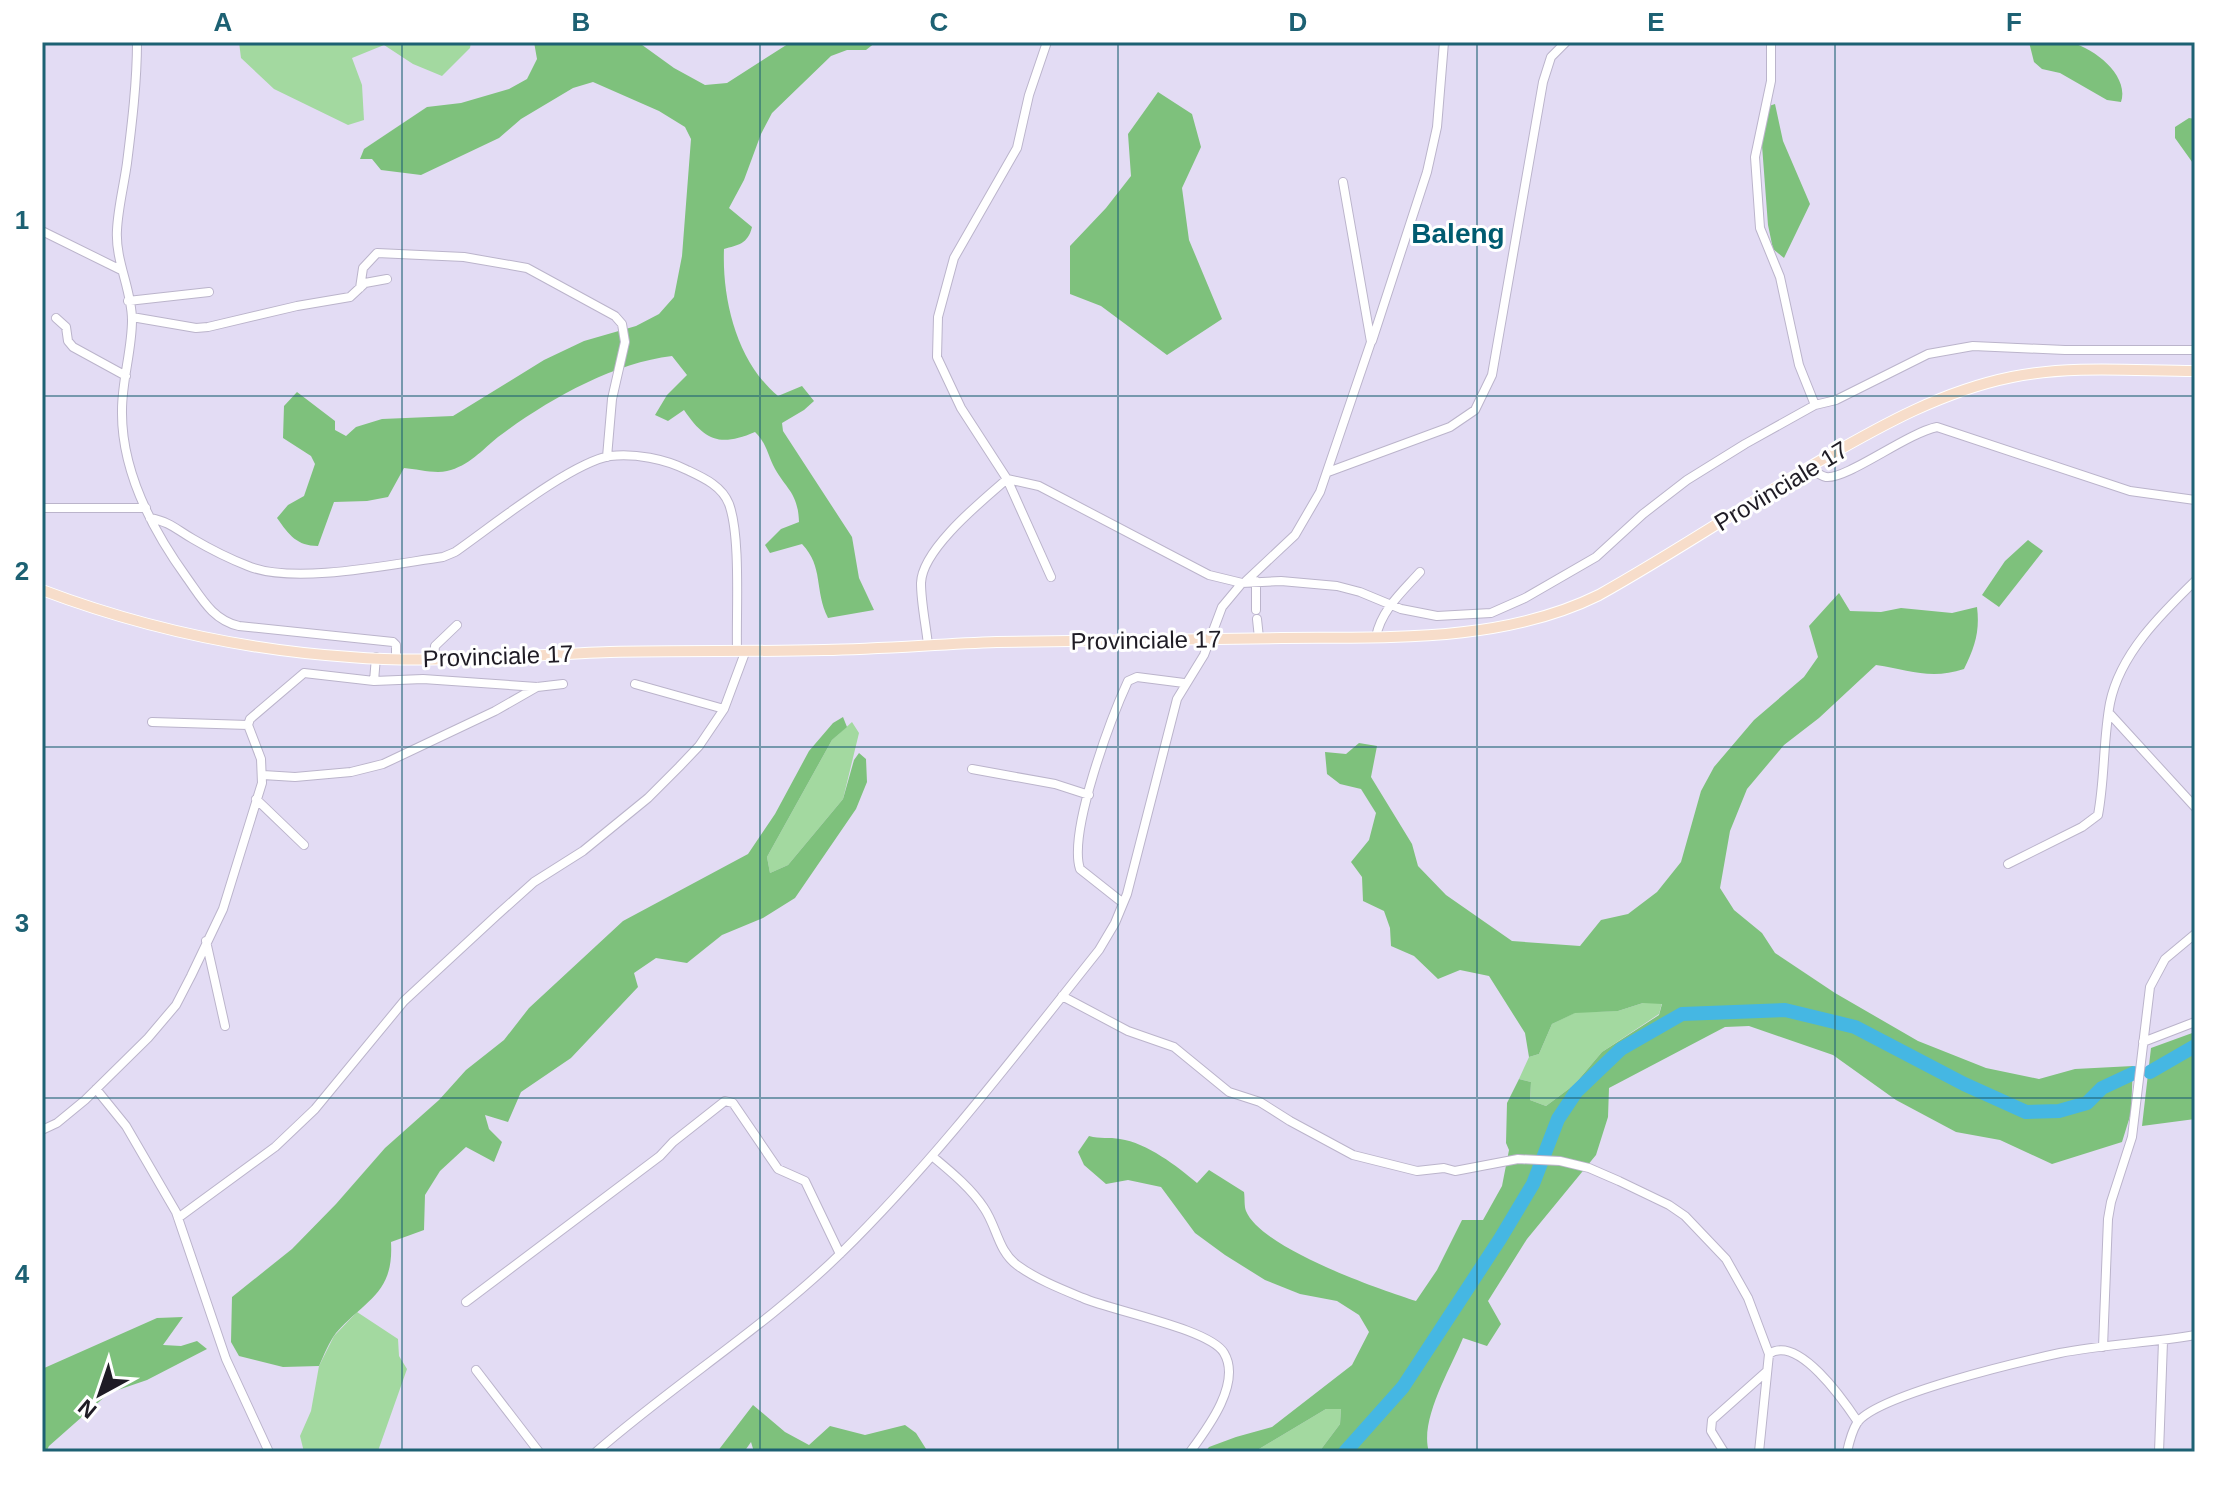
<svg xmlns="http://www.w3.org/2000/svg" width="2237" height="1494" font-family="Helvetica,sans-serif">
<rect width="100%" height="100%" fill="#e3dcf4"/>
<!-- green -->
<path fill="#a3d9a0" d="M239 42H471L470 48 442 76 413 64 384 45 352 58 362 85 364 120 348 125 274 89 241 58Z
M852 722 859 733 843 799 788 865 770 873 767 857 832 740Z
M1643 1003H1662L1659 1014 1602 1052 1574 1085 1546 1106 1530 1100 1531 1082 1519 1079 1529 1057 1539 1054 1552 1024 1576 1012 1618 1011Z
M357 1312 398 1339 399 1356 407 1369 378 1451 304 1452 300 1436 311 1411 319 1366 334 1336Z
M1326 1409H1341L1340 1424 1319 1452H1254Z"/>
<!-- forest -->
<path fill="#7ec17c" d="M534 42H638L674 68 705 85 727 83 791 42H876L866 50H847L831 56 772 113 761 134 744 180 729 208 752 227C748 244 738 245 724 249 722 300 737 362 778 396L802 386 814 401 804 410 782 423 783 431 852 537 859 578 874 610 828 618C814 590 824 567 802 544L770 553 765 545 781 529 799 522C798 491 785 489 773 465 767 452 766 443 755 432 720 447 705 441 684 410L668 421 655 415 667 395 687 375 672 356C612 363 546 401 498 437 482 450 469 466 447 471 435 474 417 469 404 468L388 497 367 501 334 502 318 546C297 546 289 535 277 518L288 505 304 496 315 464 311 456 283 438 284 406 297 392 335 421V430L346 436 356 427 382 419 453 416 544 360 584 341 636 326 659 314 674 297 682 256 691 139 685 127 659 111 593 82 573 88 521 119 499 138 421 175 381 170 372 159H360L364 149 427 107 461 103 509 89 527 79 537 59Z
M2029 42C2041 42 2055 40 2068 42 2092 46 2130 75 2121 102L2107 100 2060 73 2042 69 2034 62Z
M1158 92 1192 114 1201 147 1182 188 1189 240 1222 319 1167 355 1101 306 1070 294V246L1106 208 1131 176 1128 134Z
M1775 104 1783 141 1810 204 1784 258 1773 249 1768 225 1761 132 1766 107Z
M2189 118 2195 119V166L2175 138V127Z
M2028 540 2043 551 1999 607 1982 595 2005 561Z
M1839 593 1850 611 1881 612 1901 608 1952 613 1977 607C1980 631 1975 647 1964 669 1931 680 1909 670 1876 665L1819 718 1784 745 1747 789 1730 831 1720 888 1734 910 1762 933 1775 953 1835 993 1918 1041 1986 1068 2039 1079 2075 1069 2133 1066 2131 1113 2122 1142 2052 1164 2000 1140 1956 1132 1896 1100 1833 1055 1749 1026 1725 1027 1609 1088 1608 1117 1596 1155 1527 1239 1488 1301 1501 1324 1487 1346 1463 1338C1451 1368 1419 1420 1429 1452H1319L1340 1424 1341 1409H1326L1254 1452H1205L1209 1447 1236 1437 1272 1427 1352 1365 1369 1332 1359 1315 1337 1301 1300 1294 1265 1280 1225 1255 1195 1233 1161 1187 1128 1180 1106 1184 1084 1165 1078 1152 1089 1136C1100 1139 1109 1137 1120 1139 1147 1143 1177 1166 1197 1183L1209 1170 1244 1192C1245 1198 1244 1206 1246 1211 1261 1248 1378 1289 1416 1301L1437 1270 1462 1220H1483L1502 1186 1509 1150 1506 1143 1507 1103 1519 1079 1531 1082 1530 1100 1546 1106 1574 1085 1602 1052 1659 1015 1662 1004 1643 1003 1618 1011 1575 1013 1552 1024 1539 1054 1529 1057 1525 1033 1489 976 1460 970 1438 979 1414 956 1391 946 1390 928 1384 911 1363 901 1362 877 1351 862 1369 840 1376 813 1361 789 1340 784 1327 774 1325 752 1346 754 1359 743 1377 746 1371 777 1412 844 1418 866 1446 895 1512 941 1580 946 1601 920 1628 914 1657 892 1681 862 1701 791 1714 767 1754 720 1804 677 1818 657 1809 626Z
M843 717 847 727 832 740 767 857 770 873 788 865 843 799 854 760 859 753 866 759 867 782 856 809 795 898 763 918 722 935 687 963 656 958 634 973 638 987 571 1058 521 1092 508 1122 485 1115 489 1129 502 1142 494 1162 466 1147 440 1171 425 1195 424 1230 391 1242C394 1294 366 1299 336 1333 329 1342 324 1355 319 1366L283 1367 239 1356 231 1342 232 1297 292 1249 336 1204 385 1148 439 1100 466 1070 504 1040 529 1008 623 921 748 854 775 814 809 751 833 723Z
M2195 1032V1119L2142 1126 2151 1048Z
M183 1317 163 1345 181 1346 197 1341 207 1349 147 1380 109 1393 49 1446 46 1452H42V1369L157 1318Z
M753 1405 785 1432 809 1445 830 1426 865 1435 905 1425 916 1433 928 1452 978 1449 996 1452H754L751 1442 744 1452H717Z"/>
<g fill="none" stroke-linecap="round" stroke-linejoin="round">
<!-- river -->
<path stroke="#45b7e3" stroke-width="14" d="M2150 1072 2195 1046
M1345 1452 1403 1387 1500 1239 1533 1184 1558 1119 1576 1092 1621 1049 1682 1014 1785 1010 1855 1027 1964 1084 2026 1112 2059 1111 2087 1103 2102 1088 2134 1073"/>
<!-- minor casing -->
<g stroke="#bbb4cb" stroke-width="10">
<path id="minor" d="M137 42C137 82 132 123 127 163 124 185 118 208 117 230 115 261 132 290 132 320 132 350 122 380 122 410 121 470 153 531 187 578 202 599 213 620 239 626L393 642 396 645V658
M1047 42 1029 95 1017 148 954 258 938 317 937 357 961 408 1007 479 1051 577
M1771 42V81L1755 157 1760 228 1780 277 1799 365 1815 405
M42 231 121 270
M360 288 363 268 377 253 464 257 527 268 615 316 622 324 625 342 612 399 607 457
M128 301 209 292
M132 317 196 328 208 327 297 306 350 297 365 283 387 279
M56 318 66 327 68 341 73 347 126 376
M1372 341 1427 172 1437 127 1444 42
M1810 467C1815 471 1820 476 1826 477 1846 480 1907 433 1937 427L2130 491 2195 500
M1328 472 1450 427 1475 410 1492 375 1543 82 1551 57 1566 42
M42 508H146
M150 518C172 523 174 528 193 539 210 549 230 559 248 566 294 585 393 564 443 557L455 552C491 527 570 463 610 456 635 453 665 459 687 470 704 478 722 486 729 504 741 537 736 612 737 650
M1246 581 1295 535 1320 492 1371 342 1343 182
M1256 581V610
M1257 619 1259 638
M1376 637C1381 610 1403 591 1420 572
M928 645C926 625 921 603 921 583 922 549 983 500 1007 479L1039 486 1209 575 1242 583 1281 581 1337 586 1360 592 1401 609 1437 616 1491 613 1525 598 1596 557 1643 514 1687 480 1745 444 1815 405 1836 400 1928 354 1973 346 2065 350H2195
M434 658 435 646 457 625
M374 681 423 679 537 687 563 684
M635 684 724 709
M2109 713 2195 807
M152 722 248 725
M972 769 1055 784 1089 795
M263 775 295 777 351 772 383 764 495 711 537 687
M256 799 304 845
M2008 864 2082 827 2098 815C2105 778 2103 740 2110 703 2120 654 2161 614 2195 581
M1123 903 1080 869C1068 832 1111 718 1128 681L1137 677 1184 683
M206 941 225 1026
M1062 996 1128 1031 1174 1047 1229 1092 1260 1102 1290 1121 1353 1155 1417 1171 1444 1168 1455 1171 1518 1159 1560 1161 1589 1168 1619 1181 1669 1205 1685 1216 1726 1259 1748 1298 1769 1354 1759 1452
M2143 1042 2195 1022
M96 1089 126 1126 176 1212 226 1359 269 1452
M42 1130 57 1123 85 1100 148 1038 176 1005 191 976 223 909 262 783 261 759 248 725 250 719 304 673 374 681 376 657
M932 1156C950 1171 971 1188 984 1208 997 1227 998 1251 1017 1265 1036 1279 1061 1289 1083 1298 1113 1311 1210 1329 1224 1353 1242 1383 1207 1429 1190 1452
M178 1218 275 1147 315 1109 404 1001 496 916 534 882 583 851 648 798 679 767 699 746 724 709 746 650
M466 1302 660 1156 673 1142 725 1101 733 1103 778 1169 805 1181 840 1254
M2103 1347 2108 1219 2111 1202 2132 1137 2150 987 2165 959 2195 934
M1769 1354C1798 1334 1844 1401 1858 1422
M476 1370 539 1452
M596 1452C675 1383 765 1327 840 1254 935 1161 1016 1054 1099 950L1115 923 1127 894 1177 699 1204 655 1222 607 1242 583
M1724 1452 1711 1431 1712 1420 1766 1372
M1847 1452C1849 1443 1852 1431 1857 1423 1876 1395 2023 1361 2060 1353 2105 1344 2150 1343 2195 1335
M2159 1452 2163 1341"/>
</g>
<!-- major casing -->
<g stroke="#fff" stroke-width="12">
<path id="major" d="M42 590C140 627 245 650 350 657 436 664 524 655 610 652 681 650 753 652 824 650 882 649 939 644 997 642 1092 640 1187 639 1282 638 1388 637 1502 643 1599 595 1676 552 1748 503 1823 459 1884 424 1943 391 2012 377 2072 365 2135 371 2195 371"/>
</g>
<!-- minor -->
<use href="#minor" stroke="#fff" stroke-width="8"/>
<!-- major -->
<use href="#major" stroke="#f7ddca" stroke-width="10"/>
</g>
<!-- grid -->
<path fill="none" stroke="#1d6173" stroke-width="2" stroke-opacity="0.55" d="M402 42V1452M760 42V1452M1118 42V1452M1477 42V1452M1835 42V1452M42 396H2195M42 747H2195M42 1098H2195"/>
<g text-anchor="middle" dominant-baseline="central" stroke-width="6" stroke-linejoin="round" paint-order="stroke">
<!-- street labels -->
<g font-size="24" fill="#1f1c25" stroke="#fff">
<text transform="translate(1781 486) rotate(-31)">Provinciale 17</text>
<text transform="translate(1146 640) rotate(-1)">Provinciale 17</text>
<text transform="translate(498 656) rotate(-2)">Provinciale 17</text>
</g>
<!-- quarter labels -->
<g font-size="28" font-weight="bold" fill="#005b70" stroke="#fff">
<text x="1458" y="233">Baleng</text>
</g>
</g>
<!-- border -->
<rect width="2237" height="1494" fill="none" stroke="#ffffff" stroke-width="88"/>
<!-- north arrow -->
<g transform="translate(100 1394) rotate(220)" stroke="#ffffff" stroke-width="6" paint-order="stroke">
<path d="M0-6L14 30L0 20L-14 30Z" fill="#1f1c25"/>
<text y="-12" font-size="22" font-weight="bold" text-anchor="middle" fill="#1f1c25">N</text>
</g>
<rect x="44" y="44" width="2149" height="1406" fill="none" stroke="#1d6173" stroke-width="3"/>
<g font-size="26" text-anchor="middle" font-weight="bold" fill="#1d6173">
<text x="223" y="31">A</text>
<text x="581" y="31">B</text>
<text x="939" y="31">C</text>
<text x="1298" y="31">D</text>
<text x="1656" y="31">E</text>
<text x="2014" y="31">F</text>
<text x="22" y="229">1</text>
<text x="22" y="580">2</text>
<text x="22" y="932">3</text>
<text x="22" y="1283">4</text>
</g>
</svg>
